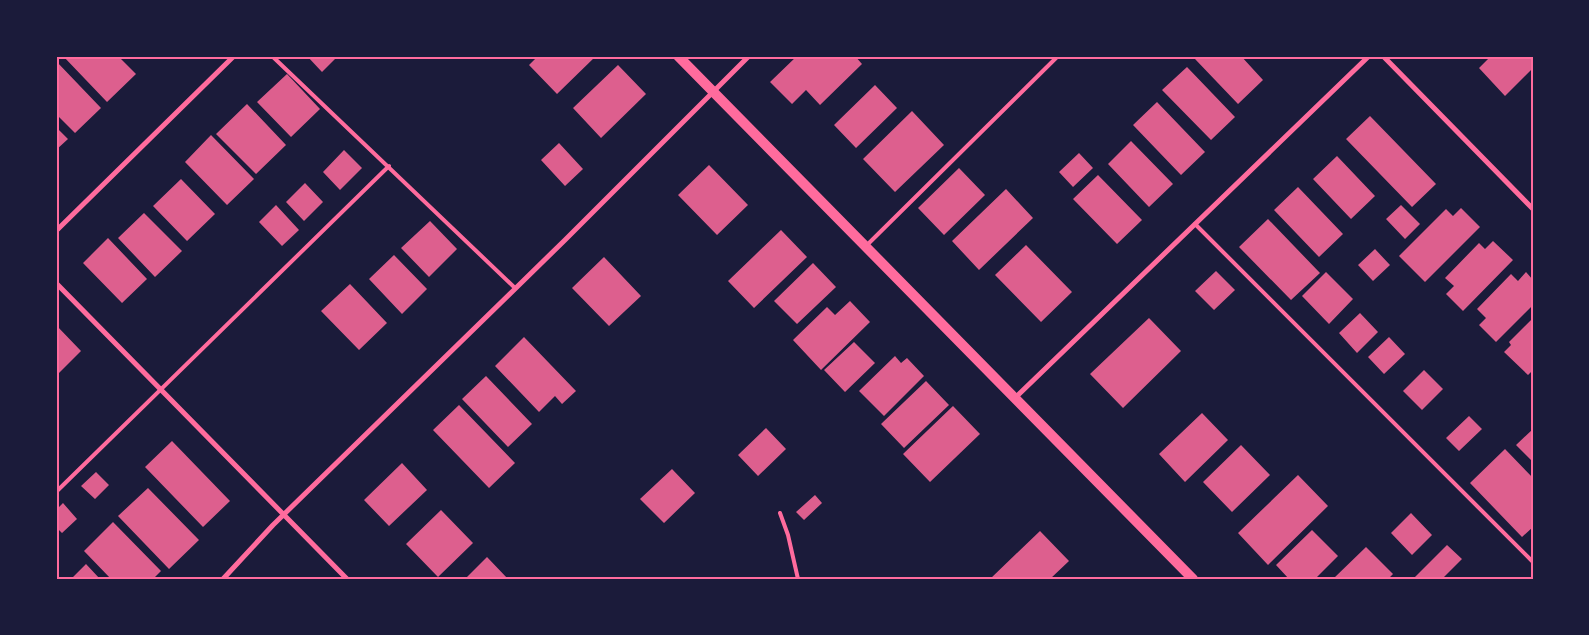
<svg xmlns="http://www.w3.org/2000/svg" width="1589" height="635" font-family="'Sofia Sans Condensed',sans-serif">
<rect width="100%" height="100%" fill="#1b1b3a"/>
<!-- building -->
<path fill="#dd5f8e" d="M63 56H118L136 74 107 102Z
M307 56H338L322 72Z
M538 56H596L557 94 529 65Z
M797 56H855L862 64 820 105 806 90 792 104 770 82Z
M1197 56H1241L1263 80 1238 104 1195 59Z
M1491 56H1533V68L1505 96 1479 68Z
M56 61 101 108 75 133 56 114Z
M618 65 646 94 601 138 573 108Z
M1187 67 1235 117 1211 140 1162 90Z
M287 74 320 109 291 137 257 102Z
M875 85 897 108 856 148 834 125Z
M1157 102 1205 152 1181 175 1133 125Z
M247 104 286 145 256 174 216 134Z
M912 111 944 145 895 192 863 159Z
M1370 116 1436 184 1412 207 1346 139Z
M56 127 68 139 56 150Z
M211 135 254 179 227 205 185 162Z
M1131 141 1173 184 1149 207 1108 164Z
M559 143 583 169 565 186 541 160Z
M344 150 362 168 340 190 323 172Z
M1079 153 1093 168 1073 187 1059 172Z
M1337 156 1375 196 1351 219 1313 179Z
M709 165 748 205 717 235 678 195Z
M959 168 985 195 944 235 918 208Z
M1098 175 1142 220 1117 244 1073 199Z
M181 179 215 214 187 241 153 206Z
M305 183 323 202 304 221 286 202Z
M1298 187 1343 234 1319 257 1274 210Z
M1006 189 1033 218 979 270 952 241Z
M276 205 299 230 282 246 259 222Z
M1401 205 1420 224 1405 239 1386 219Z
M1461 208 1480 227 1425 282 1399 256 1446 209 1453 216Z
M144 213 182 251 155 277 118 238Z
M1268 219 1320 273 1291 300 1239 247Z
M430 221 457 249 429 277 401 248Z
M781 230 807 257 754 308 728 281Z
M108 238 147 279 122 303 83 263Z
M1493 241 1513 260 1463 311 1446 294 1454 286 1445 278 1479 243 1485 249Z
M1026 245 1072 292 1041 322 995 275Z
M1375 249 1390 265 1373 281 1358 265Z
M394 255 427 289 402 314 369 279Z
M604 257 641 296 609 326 572 288Z
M813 263 836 287 797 324 774 301Z
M1216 271 1235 290 1214 310 1195 291Z
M1326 272 1353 299 1329 324 1302 296Z
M1526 272 1533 280V305L1496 342 1479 325 1486 318 1477 309 1511 274 1518 281Z
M350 284 387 323 359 350 321 311Z
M850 301 870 322 821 370 793 340 827 307 835 315Z
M1360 313 1378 332 1357 353 1339 333Z
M1149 318 1181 351 1123 408 1090 374Z
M1533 318V370L1528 375 1504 352 1511 345 1509 342Z
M56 325 81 351 58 374 56 373Z
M524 337 576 391 562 404 555 396 539 412 495 366Z
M1389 337 1405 354 1384 374 1368 357Z
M854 342 875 363 845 392 824 370Z
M895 356 901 363 907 358 924 376 884 416 859 391Z
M1424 370 1443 389 1422 410 1403 391Z
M486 376 532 424 508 447 462 399Z
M926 381 949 405 904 448 881 424Z
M459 405 515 463 489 488 433 430Z
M953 406 980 434 930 482 903 454Z
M1202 413 1228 440 1185 482 1159 454Z
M1469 416 1482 429 1459 451 1446 438Z
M766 428 786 449 758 476 738 455Z
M1533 429V462L1516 445Z
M172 441 230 501 203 527 145 467Z
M1241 445 1270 475 1232 512 1203 482Z
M1505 449 1533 478V527L1522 537 1470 483Z
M402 463 427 490 389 526 364 500Z
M672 469 695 493 664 523 640 499Z
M96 472 109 485 95 499 81 486Z
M1298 475 1328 506 1268 565 1238 533Z
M148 488 199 540 169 569 118 516Z
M815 495 822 503 804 520 796 512Z
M63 503 77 519 62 533 56 527V510Z
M441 510 473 543 438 577 406 544Z
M1411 513 1432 535 1412 555 1391 533Z
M113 522 161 571 153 579H111L84 551Z
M1312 530 1338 556 1315 579H1289L1276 565Z
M1040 531 1069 561 1050 579H990Z
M1447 545 1462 559 1442 579H1413Z
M1366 547 1393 574 1388 579H1333Z
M487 557 508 579H465Z
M86 564 100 579H71Z"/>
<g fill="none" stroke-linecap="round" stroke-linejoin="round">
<!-- service -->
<path stroke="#ff6b9d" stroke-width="4" d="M272 56 515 288
M1195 224 1533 562
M866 246 1058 56
M56 492 389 166
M780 513 788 535 798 579"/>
<!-- minor -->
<path stroke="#ff6b9d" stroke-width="5" d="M1383 56 1533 209
M56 231 234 56
M56 283 347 579
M1015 398 1369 56
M223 579 273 525 565 240 749 56"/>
<!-- secondary -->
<path stroke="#ff6b9d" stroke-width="10" d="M678 56 1193 579"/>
</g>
<!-- border -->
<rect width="1589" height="635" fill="none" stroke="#1b1b3a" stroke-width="115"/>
<rect x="58" y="58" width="1474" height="520" fill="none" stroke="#ff6b9d" stroke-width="2"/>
</svg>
